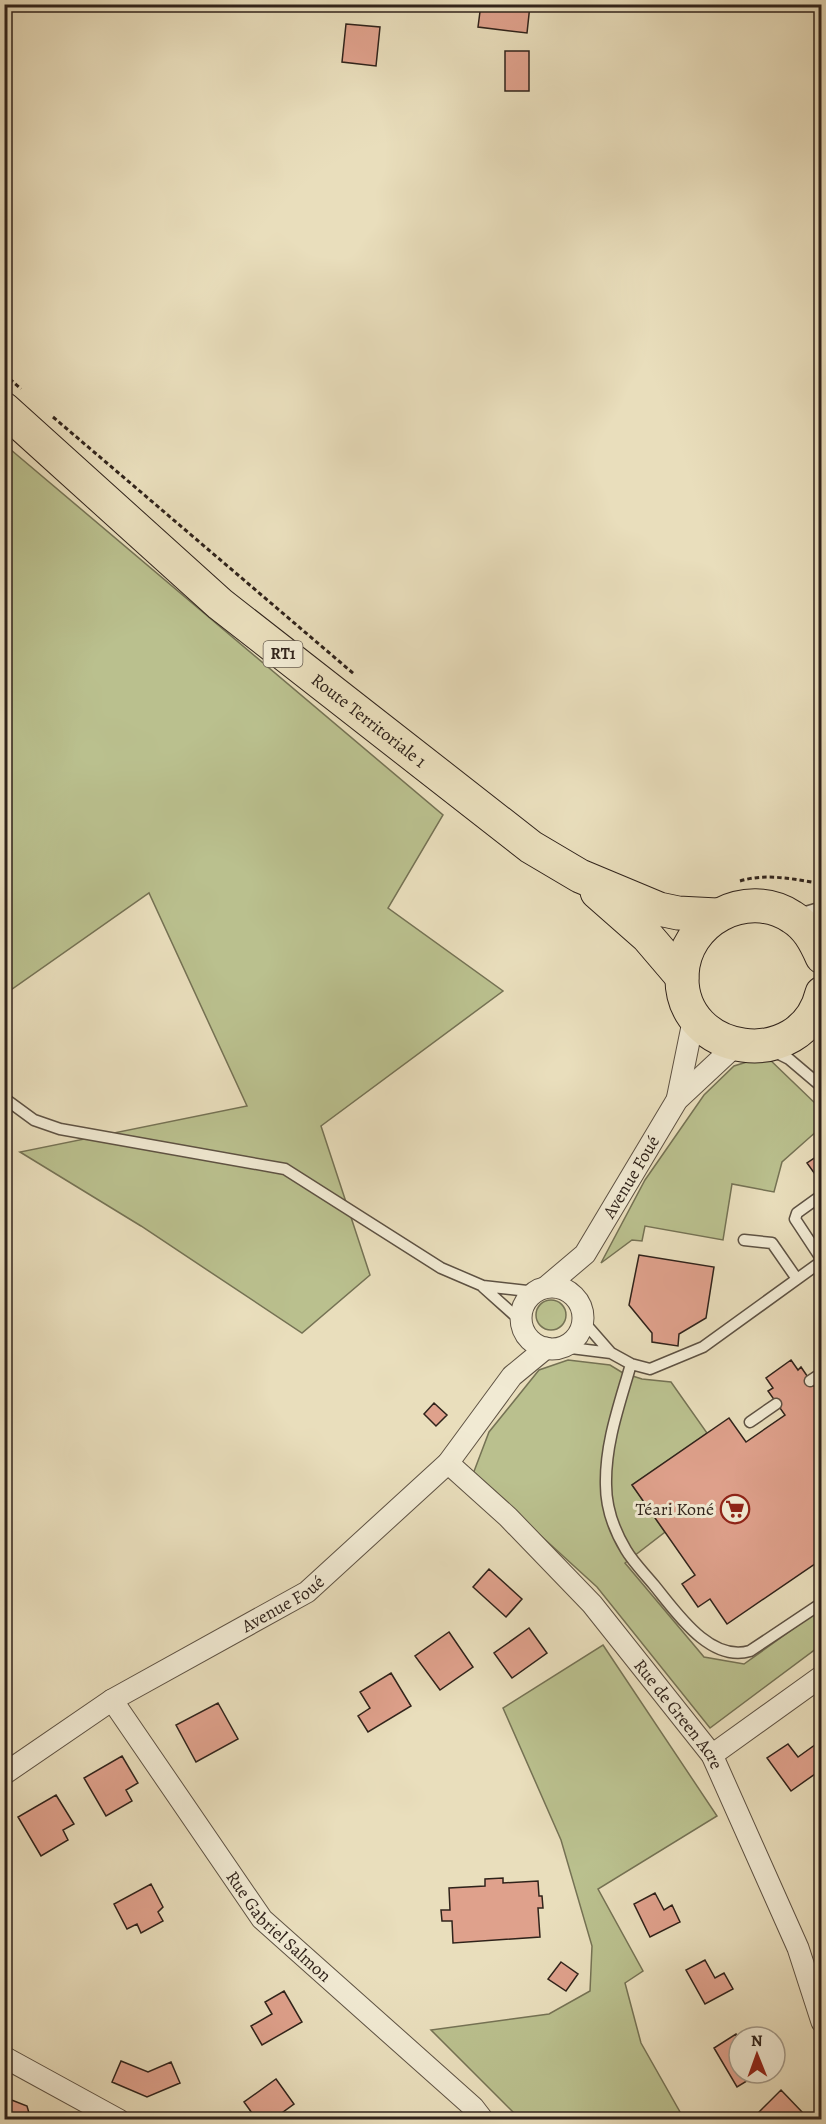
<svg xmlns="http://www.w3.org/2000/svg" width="826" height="2124" font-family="Alegreya,serif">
<rect width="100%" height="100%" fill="#e9debc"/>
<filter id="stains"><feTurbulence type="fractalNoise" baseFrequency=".00333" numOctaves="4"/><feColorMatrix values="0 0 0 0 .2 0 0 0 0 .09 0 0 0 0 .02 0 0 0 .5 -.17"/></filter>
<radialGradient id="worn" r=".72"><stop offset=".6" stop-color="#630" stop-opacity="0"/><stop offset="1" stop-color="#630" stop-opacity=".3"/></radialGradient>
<!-- green -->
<path fill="#bac08e" stroke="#757254" stroke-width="1.5" d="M4 444 443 815 388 908 503 991 321 1126 370 1275 302 1333 141 1226 20 1152 247 1106 149 893 5 994Z
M766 1056 819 1107 818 1130 782 1162 774 1192 732 1184 723 1240 645 1226 642 1241 632 1240 601 1263 645 1180 704 1095 734 1066Z
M536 1315a15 15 0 1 1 30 0a15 15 0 1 1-30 0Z
M568 1360 610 1365 623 1373 642 1379 671 1382 707 1433 632 1485 665 1532 625 1563 704 1657 744 1664 821 1609V1645L710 1728 597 1587 473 1474 489 1432 539 1370Z
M603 1645 717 1816 598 1889 643 1971 625 1983 641 2043 684 2119H520L431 2030 549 2014 590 1991 592 1946 561 1840 503 1708Z"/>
<!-- building -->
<path fill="#dfa18c" stroke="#30231b" stroke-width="1.5" d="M481 4 530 5 527 33 478 27Z
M346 24 380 27 376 66 342 62Z
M505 51H529V91H505Z
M822 1153V1184L807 1163Z
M639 1255 714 1267 706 1318 679 1334 678 1346 652 1342V1333L629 1305Z
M791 1360 798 1370 801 1367 818 1392 822 1389V1559L727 1624 710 1599 698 1607 682 1584 695 1575 632 1485 729 1418 746 1442 785 1415 768 1391 773 1388 766 1378Z
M434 1403 447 1415 436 1426 424 1414Z
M489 1569 522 1599 506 1617 473 1587Z
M529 1628 547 1653 512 1678 494 1653Z
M449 1632 473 1667 440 1690 415 1656Z
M391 1673 411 1706 368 1732 358 1716 370 1708 360 1692Z
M218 1703 238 1739 196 1762 176 1725Z
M819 1742 822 1746V1769L791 1791 767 1758 788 1744 798 1757Z
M122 1756 138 1783 126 1790 132 1801 106 1816 84 1778Z
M56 1795 74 1824 63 1830 68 1840 41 1856 18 1817Z
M503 1878V1883L538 1881 539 1896H542L543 1908H538L540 1937 453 1943 452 1921H442L441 1910H450L449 1888 485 1886V1879Z
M151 1884 163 1907 158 1912 163 1921 141 1933 137 1924 127 1929 114 1904Z
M655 1893 664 1910 672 1905 680 1922 650 1937 634 1904Z
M705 1960 715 1978 724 1973 733 1989 705 2004 686 1970Z
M561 1962 578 1974 566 1991 548 1979Z
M284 1991 302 2022 262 2045 251 2026 272 2014 265 2002Z
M736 2034 739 2038V2073H760L737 2087 714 2048Z
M121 2061 148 2072 171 2062 180 2083 147 2097 112 2082Z
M276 2079 294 2104 272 2120H257L244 2102Z
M781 2090 803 2113 796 2120H766L759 2112Z
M4 2097 27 2106 31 2120H4Z"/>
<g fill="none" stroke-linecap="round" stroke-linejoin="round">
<!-- service casing -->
<g stroke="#5e5243" stroke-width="13">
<path id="service" d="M799 914 822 907
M773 1051 789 1059 822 1087
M4 1098 34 1120 60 1129 285 1169 441 1268 483 1286 536 1292
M822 1195 797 1213 795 1219 822 1260
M744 1240 772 1243 797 1279
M483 1287 521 1321
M583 1321 611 1353
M563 1347 611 1353 631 1364 650 1369 703 1347 822 1261
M631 1364C620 1403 605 1443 606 1485 606 1507 614 1530 626 1550 633 1562 645 1574 654 1585 676 1612 710 1663 750 1651L822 1603
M810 1381 822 1373
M750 1422 776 1404"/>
</g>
<!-- minor casing -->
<g stroke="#5e5243" stroke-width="23">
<g id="minor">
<path d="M677 1100 694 1017"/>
<path id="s1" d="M546 1287 585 1254 677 1100 736 1045"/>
<circle cx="552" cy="1318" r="31"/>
<path id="s2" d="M448 1463 508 1517 592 1604 712 1755 798 1948 822 2022"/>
<path id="s3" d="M112 1700 262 1919 473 2107 483 2120"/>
<path d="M712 1755 822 1676"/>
<path id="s4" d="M4 1774 112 1700 307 1592 448 1463 512 1376 546 1348"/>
<path d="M4 2057 119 2120"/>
</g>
</g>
<!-- primary casing -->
<g stroke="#30231b" stroke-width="35">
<g id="primary">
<path id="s5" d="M4 409 220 604 531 847 580 876 659 909 678 913 717 915"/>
<path d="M597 892 647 936 682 977"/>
<path d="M822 957C815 941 807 926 792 917 746 887 684 921 682 975 679 1057 802 1074 822 993"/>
</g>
</g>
<!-- path -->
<path stroke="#30231b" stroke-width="3" stroke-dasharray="4.5 3" stroke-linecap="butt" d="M363 9 364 4
M4 374 21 389
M53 417 354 674
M740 881C766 873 795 879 822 884"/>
<!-- service -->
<use href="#service" stroke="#f1ead3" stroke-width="10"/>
<!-- minor -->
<use href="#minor" stroke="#f1ead3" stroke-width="21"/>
<!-- primary -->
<use href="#primary" stroke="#e9debc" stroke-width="33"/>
</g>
<!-- icons -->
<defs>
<g id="supermarket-ring" transform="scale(1.5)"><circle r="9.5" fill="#f1ead3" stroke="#8f2418" stroke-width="1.5"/><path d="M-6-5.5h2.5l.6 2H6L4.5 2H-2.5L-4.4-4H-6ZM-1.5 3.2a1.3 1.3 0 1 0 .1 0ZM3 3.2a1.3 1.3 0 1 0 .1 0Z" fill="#8f2418"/></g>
</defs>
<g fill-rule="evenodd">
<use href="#supermarket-ring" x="735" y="1509"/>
</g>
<g text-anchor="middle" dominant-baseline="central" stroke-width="6" stroke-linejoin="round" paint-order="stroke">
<!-- shield labels -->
<rect fill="#f1ead3" stroke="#6a5f52" stroke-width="1.5" x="263.5" y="641" width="39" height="26" rx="4.5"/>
<g font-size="16" font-weight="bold" fill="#30231b">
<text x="283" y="654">RT1</text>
</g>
<!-- street labels -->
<g font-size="18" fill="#30231b" stroke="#f1ead3">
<text stroke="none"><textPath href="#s5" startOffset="480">Route Territoriale 1</textPath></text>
<text stroke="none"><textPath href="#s1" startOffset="141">Avenue Foué</textPath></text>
<text stroke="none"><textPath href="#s4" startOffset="327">Avenue Foué</textPath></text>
<text stroke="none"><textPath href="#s2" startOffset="342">Rue de Green Acre</textPath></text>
<text stroke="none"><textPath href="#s3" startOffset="282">Rue Gabriel Salmon</textPath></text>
</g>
<!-- poi labels -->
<g font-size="18" fill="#30231b" stroke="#f1ead3" text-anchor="end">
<text x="714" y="1509">Téari Koné</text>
</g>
</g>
<!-- margin -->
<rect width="826" height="2124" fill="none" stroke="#e9debc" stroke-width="24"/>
<rect x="6" y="6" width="814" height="2112" fill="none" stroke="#30231b" stroke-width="3"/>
<rect x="12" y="12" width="802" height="2100" fill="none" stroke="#30231b" stroke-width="1.5"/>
<!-- north arrow -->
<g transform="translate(757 2055) rotate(359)"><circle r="28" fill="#f1ead3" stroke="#a49a89" stroke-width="1.5"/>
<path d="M0-4.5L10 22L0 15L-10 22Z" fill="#8f2418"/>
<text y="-9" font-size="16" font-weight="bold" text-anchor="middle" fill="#30231b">N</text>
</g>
<rect width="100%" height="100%" filter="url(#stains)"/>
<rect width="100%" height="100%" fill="url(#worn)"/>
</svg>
